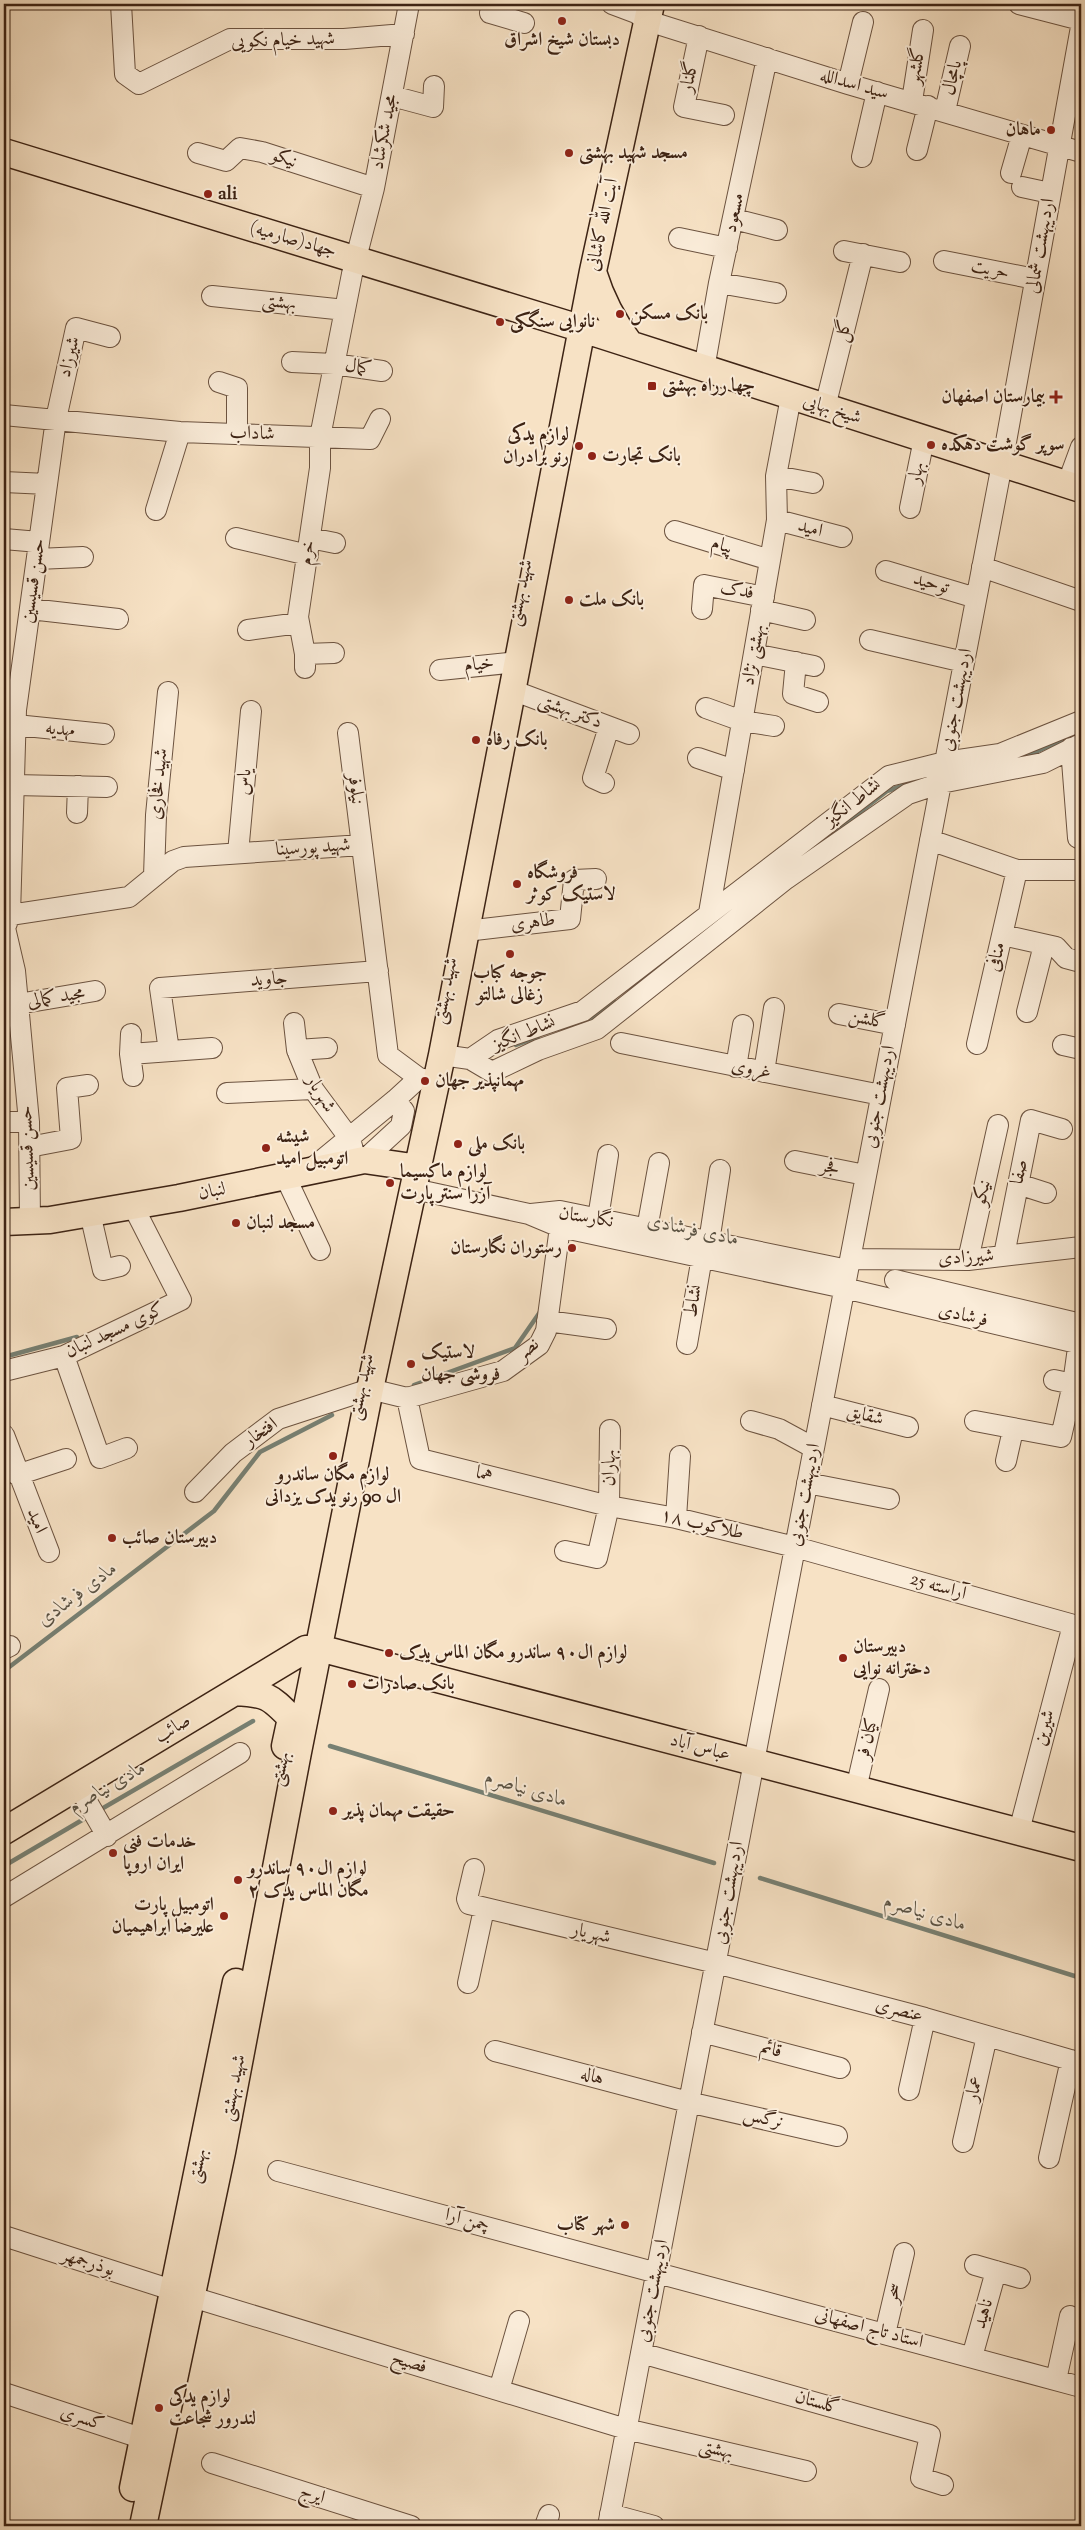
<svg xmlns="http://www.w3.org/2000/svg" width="1085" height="2530" font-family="'Sorts Mill Goudy',Amiri,serif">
<rect width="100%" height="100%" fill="#f7e2c5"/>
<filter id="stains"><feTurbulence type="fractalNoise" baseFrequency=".004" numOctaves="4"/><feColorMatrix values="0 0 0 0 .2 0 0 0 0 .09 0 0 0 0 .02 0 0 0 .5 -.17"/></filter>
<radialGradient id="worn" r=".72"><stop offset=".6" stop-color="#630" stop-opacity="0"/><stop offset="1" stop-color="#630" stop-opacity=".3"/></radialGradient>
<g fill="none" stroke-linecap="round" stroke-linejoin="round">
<!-- stream -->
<path stroke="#778073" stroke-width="4.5" d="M1017 757 1031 754 1075 734
M815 847 887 791 923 779
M586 1020 597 1016 615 1002
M516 1045 538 1037
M4 1357 77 1337
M414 1385 515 1348 540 1312
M4 1671 214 1511 260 1452 332 1415
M330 1746 714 1863
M98 1811 253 1721
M4 1866 89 1816
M760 1878 1081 1978"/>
<!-- minor casing -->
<g stroke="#6c5340" stroke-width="22">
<path id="minor" d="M121 4 125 74 139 84 230 39H344L404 34
M493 4 490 13 524 23
M612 4 636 13 648 21 848 84 1081 152
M1019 4 1081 20
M699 36 684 107 724 115
M848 84 863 22
M392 96 433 107 434 86
M912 101 923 30
M945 111 960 46
M917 150 928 106
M198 153 226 161 240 148 262 152 374 188
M862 157 877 92
M1011 173 1022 135
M1022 187 1050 193
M734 219 777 230
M679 238 727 248
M844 251 900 262
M944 261 1035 279
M719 283 776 293
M212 296 345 310
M292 362 334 364 382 371
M704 369 719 283 767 58
M219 382 237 388V434
M825 407 863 254
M4 415 180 432 370 439 380 419
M776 476 813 483
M4 482 47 484
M1067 485 1081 447
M910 508 924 439
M156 510 180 432
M777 520 842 537
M675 531 770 560
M236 538 308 555
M310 538 335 543
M4 539 39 542
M37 559 83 557
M982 567 1081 601
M886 571 976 598
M30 609 118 619
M702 609 704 585 764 597
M761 610 805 620
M248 630 299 623
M870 640 964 662
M305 654 334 653
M754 654 814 666
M796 662 793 694 818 702
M305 668V654L298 617 320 468V437L352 274 374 188 409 4
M440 670 518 662
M512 690 629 734
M706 708 742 721 774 726
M16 725 104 734
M348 733 388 1055 419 1078 436 1082
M1071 748 1078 838
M698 758 734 770
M604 783 593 778 609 727
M14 785 107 787
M77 813 78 786
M930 840 1017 870H1081
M238 853 251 711
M154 876 156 815 168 692
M709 913 777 520 776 476 791 397
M10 915 129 897 173 861 184 857 362 845
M466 931 570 919 574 880 596 879
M1003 935 1056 947 1066 958 1081 962
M18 1004 95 991
M1027 1012 1044 945
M839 1014 895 1025
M294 1023 297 1050 313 1089 350 1139 356 1161
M131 1034 130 1054 133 1076
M621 1043 881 1095
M977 1044 1017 870
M1063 1045 1081 1049
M297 1050 327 1048
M169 1051 160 988 378 971
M130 1054 212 1048
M442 1055 470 1059 492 1072 538 1050 597 1029 786 879 908 794 941 783 1043 763 1081 744
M470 1059 498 1040 583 1011 889 776 945 762 1000 754 1081 721
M736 1067 743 1025
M764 1072 774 1008
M227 1093 313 1089
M4 1122H29
M29 1147 71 1139 67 1088 88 1085
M364 1160 401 1126 404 1111 395 1100
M795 1161 865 1175
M310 1170 395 1100 419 1078
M286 1178 320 1250
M1018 1184 1046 1193
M414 1189 529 1214 560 1227 844 1288 1081 1344
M90 1213 103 1270 120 1266
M531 1214 560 1211 848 1270
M598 1218 608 1155
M30 1221 29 1122 15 971 5 928 10 915 16 710 56 419 76 328 110 337
M647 1229 659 1163
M709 1242 720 1170
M1004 1255 1031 1120 1062 1129
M850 1259 968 1260 1081 1247
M968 1260 998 1125
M895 1280 1081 1324
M547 1321 606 1329
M687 1344 702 1257
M64 1356 100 1458 127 1448
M4 1371 64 1356 181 1300 133 1206
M1054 1380 1073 1384
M407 1398 420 1459 609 1506 676 1518 795 1547 1081 1627
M822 1405 908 1427
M751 1421 779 1429 814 1448
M975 1421 1061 1437 1073 1384 1081 1326
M4 1435 49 1552
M1006 1461 1013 1430
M17 1475 66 1459
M807 1483 889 1499
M195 1492 233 1453 278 1419 370 1389 407 1398 503 1371 539 1345 546 1331 560 1227
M676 1518 680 1456
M565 1551 597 1558 609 1506 610 1430
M4 1649 10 1646
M78 1786 107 1836
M856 1789 879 1689
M1019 1831 1073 1625
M474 1869 467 1899 469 1904 716 1963 925 2018 1081 2063
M4 1897 240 1753
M468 1983 484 1909
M702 2032 840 2068
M495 2051 688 2102 837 2136
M909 2090 925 2018
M963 2142 987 2036
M1049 2158 1071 2060
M278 2171 1081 2387
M4 2236 172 2290
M975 2265 1020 2278
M192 2297 626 2429 806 2471
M885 2334 904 2253
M641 2353 930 2435 921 2478 943 2485
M972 2357 996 2271
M1056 2380 1070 2316
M499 2390 519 2321
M4 2393 156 2443
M212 2463 411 2526
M610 2514 654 2526
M545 2526 549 2515
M608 2526 1002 464 1081 27"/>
</g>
<!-- major casing -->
<g stroke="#3d2314" stroke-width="29">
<path id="major" d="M4 152 573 326 1081 489
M593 272C601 298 613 322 630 344
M4 1222 50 1220 179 1198 364 1160 419 1168
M235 1692C266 1694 269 1695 291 1718L285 1746
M4 1831 306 1649 319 1648 1081 1848
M133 2488 236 1982
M143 2526 222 2152 298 1752 370 1389 442 1055 593 271 651 4"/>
</g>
<!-- minor -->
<use href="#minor" stroke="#faecd9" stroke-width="20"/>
<!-- major -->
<use href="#major" stroke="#f7e2c5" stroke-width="26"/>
</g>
<!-- markers -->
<g fill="#8f2418" stroke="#faecd9" stroke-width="2">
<circle cx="562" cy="21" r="5"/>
<circle cx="1051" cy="130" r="5"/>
<circle cx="569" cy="153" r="5"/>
<circle cx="208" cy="194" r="5"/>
<circle cx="620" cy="314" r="5"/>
<circle cx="500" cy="322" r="5"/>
<rect x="647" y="381" width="10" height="10" rx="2.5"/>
<path d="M1053.5 389.5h5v5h5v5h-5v5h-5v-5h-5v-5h5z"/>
<circle cx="931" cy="445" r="5"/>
<circle cx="579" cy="446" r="5"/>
<circle cx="592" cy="456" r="5"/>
<circle cx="569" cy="600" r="5"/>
<circle cx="476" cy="740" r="5"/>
<circle cx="517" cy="884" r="5"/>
<circle cx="510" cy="954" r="5"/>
<circle cx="425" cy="1081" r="5"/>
<circle cx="458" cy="1144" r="5"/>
<circle cx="266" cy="1148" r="5"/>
<circle cx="390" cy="1183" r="5"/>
<circle cx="236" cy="1223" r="5"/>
<circle cx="572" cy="1248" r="5"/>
<circle cx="411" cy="1364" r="5"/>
<circle cx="333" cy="1456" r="5"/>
<circle cx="112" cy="1538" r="5"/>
<circle cx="389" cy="1653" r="5"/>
<circle cx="843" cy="1658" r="5"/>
<circle cx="352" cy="1684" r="5"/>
<circle cx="333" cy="1811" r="5"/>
<circle cx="113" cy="1853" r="5"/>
<circle cx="238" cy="1880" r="5"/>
<circle cx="224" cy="1916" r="5"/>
<circle cx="625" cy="2225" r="5"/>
<circle cx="159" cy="2408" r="5"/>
</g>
<g text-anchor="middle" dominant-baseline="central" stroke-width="4" stroke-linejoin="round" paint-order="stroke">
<!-- poi labels -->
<g font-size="19" font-weight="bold" fill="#3d2314" stroke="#faecd9" text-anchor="start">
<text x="562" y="40" text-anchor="middle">دبستان شیخ اشراق</text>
<text x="1041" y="130" text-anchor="end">ماهان</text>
<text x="579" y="153">مسجد شهید بهشتی</text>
<text x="218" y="194">ali</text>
<text x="630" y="314">بانک مسکن</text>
<text x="510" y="322">نانوایی سنگکی</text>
<text x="662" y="386">چها رراه بهشتی</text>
<text x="1045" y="397" text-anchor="end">بیمارستان اصفهان</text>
<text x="569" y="435" text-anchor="end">لوازم یدکی<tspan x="569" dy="22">رنو برادران</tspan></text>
<text x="941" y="445">سوپر گوشت دهکده</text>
<text x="602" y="456">بانک تجارت</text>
<text x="579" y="600">بانک ملت</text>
<text x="486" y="740">بانک رفاه</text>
<text x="527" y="873">فروشگاه<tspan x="527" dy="22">لاستیک کوثر</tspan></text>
<text x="510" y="973" text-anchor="middle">جوجه کباب<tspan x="510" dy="22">زغالی شالتو</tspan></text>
<text x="435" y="1081">مهمانپذیر جهان</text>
<text x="276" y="1137">شیشه<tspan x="276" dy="22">اتومبیل امید</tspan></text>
<text x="468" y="1144">بانک ملی</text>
<text x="400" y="1172">لوازم ماکسیما<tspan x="400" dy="22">آزرا سنتر پارت</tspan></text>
<text x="246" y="1223">مسجد لنبان</text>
<text x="562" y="1248" text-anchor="end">رستوران نگارستان</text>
<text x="421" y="1353">لاستیک<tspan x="421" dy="22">فروشی جهان</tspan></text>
<text x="333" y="1475" text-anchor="middle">لوازم مگان ساندرو<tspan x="333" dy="22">ال 90 رنو یدک یزدانی</tspan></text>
<text x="122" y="1538">دبیرستان صائب</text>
<text x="853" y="1647">دبیرستان<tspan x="853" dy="22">دخترانه نوایی</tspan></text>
<text x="399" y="1653">لوازم ال۹۰ ساندرو مگان الماس یدک</text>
<text x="362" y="1684">بانک صادرات</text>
<text x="343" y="1811">حقیقت مهمان پذیر</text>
<text x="123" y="1842">خدمات فنی<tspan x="123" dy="22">ایران اروپا</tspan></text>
<text x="248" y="1869">لوازم ال۹۰ ساندرو<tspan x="248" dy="22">مگان الماس یدک ۲</tspan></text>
<text x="214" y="1905" text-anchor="end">اتومبیل پارت<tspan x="214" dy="22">علیرضا ابراهیمیان</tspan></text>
<text x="615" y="2225" text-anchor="end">شهر کتاب</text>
<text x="169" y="2397">لوازم یدکی<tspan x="169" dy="22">لندرور شجاعت</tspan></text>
</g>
<!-- street labels -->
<g font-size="19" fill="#3d2314" stroke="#faecd9">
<text transform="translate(283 41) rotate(-2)">شهید خیام نکویی</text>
<text transform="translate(917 66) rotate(-81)">گلشهر</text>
<text transform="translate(690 77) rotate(-78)">گلنار</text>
<text transform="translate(953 78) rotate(-77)">پامچال</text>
<text transform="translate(854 85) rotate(16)">سید اسدالله</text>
<text transform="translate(385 132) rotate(-79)">مجید شکرشاد</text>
<text transform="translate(284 159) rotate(18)">نیکو</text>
<text transform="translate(735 213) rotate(-78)">مسعود</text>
<text transform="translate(603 225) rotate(-78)">آیت الله کاشانی</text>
<text transform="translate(293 240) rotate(16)">جهاد(صارمیه)</text>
<text transform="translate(1041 246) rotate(-80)">اردیبهشت شمالی</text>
<text transform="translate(990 270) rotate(11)">حریت</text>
<text transform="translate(279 303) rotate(6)">بهشتی</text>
<text transform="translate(844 331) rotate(-76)">گل</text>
<text transform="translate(70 357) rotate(-76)">شیرزاد</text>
<text transform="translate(358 368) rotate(9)">کمال</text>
<text transform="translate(832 410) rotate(18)">شیخ بهایی</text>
<text transform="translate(252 434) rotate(2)">شاداب</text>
<text transform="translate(917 473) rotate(-79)">بهار</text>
<text transform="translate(810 529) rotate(15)">امید</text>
<text transform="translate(722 546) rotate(17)">پیام</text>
<text transform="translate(308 553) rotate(-83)">خرم</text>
<text transform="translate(34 581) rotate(-82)">حسن قسیسین</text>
<text transform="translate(931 584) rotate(16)">توحید</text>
<text transform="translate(737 591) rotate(11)">فدک</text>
<text transform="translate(521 593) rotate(-79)">شهید بهشتی</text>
<text transform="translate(754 655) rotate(-80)">بهشتی نژاد</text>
<text transform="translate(479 665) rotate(-6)">خیام</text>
<text transform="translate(957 700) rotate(-79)">اردیبهشت جنوبی</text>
<text transform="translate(570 712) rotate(21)">دکتر بهشتی</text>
<text transform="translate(60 730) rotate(5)">مهدیه</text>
<text transform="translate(245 782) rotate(-85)">یاس</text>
<text transform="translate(159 784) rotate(-85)">شهید فخاری</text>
<text transform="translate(355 789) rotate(83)">نیلوفر</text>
<text transform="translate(853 803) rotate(-38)">نشاط انگیز</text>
<text transform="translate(313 848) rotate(-4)">شهید پورسینا</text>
<text transform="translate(533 923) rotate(-7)">طاهری</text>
<text transform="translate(997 957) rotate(-77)">منافی</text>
<text transform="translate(269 980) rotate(-4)">جاوید</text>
<text transform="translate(446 991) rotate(-79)">شهید بهشتی</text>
<text transform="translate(56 998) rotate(-9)">مجید کمالی</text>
<text transform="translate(867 1020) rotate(11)">گلشن</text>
<text transform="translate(524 1034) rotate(-22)">نشاط انگیز</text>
<text transform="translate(751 1070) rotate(11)">غروی</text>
<text transform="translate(320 1094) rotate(59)">شهریار</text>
<text transform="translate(880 1097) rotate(-79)">اردیبهشت جنوبی</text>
<text transform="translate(28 1148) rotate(-92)">حسن قسیسین</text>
<text transform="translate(830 1168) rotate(11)">فجر</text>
<text transform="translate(1020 1172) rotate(-79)">صفا</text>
<text transform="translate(212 1192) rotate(-11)">لنبان</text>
<text transform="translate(983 1193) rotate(-78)">نیکو</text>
<text transform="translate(586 1218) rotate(9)">نگارستان</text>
<text transform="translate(966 1258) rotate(-3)">شیرزادی</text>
<text transform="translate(694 1301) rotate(-80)">نشاط</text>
<text transform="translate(963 1316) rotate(13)">فرشادی</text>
<text transform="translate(115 1331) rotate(-25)">کوی مسجد لنبان</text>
<text transform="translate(528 1350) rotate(-42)">نصر</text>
<text transform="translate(362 1387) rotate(-78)">شهید بهشتی</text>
<text transform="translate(865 1416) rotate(14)">شقایق</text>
<text transform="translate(261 1433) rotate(-35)">افتخار</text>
<text transform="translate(610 1468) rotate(-89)">بهاران</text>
<text transform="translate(484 1475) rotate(14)">هما</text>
<text transform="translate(805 1495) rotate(-79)">اردیبهشت جنوبی</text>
<text transform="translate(36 1521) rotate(68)">امید</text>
<text transform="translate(702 1525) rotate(13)">طلاکوب ۱۸</text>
<text transform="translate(938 1587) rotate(16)">آراسته 25</text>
<text transform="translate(1045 1728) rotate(-75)">شیرین</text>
<text transform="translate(173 1729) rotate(-31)">صائب</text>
<text transform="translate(868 1739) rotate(-77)">کیان فر</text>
<text transform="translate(700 1748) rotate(15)">عباس آباد</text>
<text transform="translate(281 1769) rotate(-78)">بهشتی</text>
<text transform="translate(729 1893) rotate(-80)">اردیبهشت جنوبی</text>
<text transform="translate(591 1934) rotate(13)">شهریار</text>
<text transform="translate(899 2011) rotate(15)">عنصری</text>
<text transform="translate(771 2050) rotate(15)">قائم</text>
<text transform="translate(592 2077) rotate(15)">هاله</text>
<text transform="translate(234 2088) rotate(-79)">شهید بهشتی</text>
<text transform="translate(975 2089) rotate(-77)">عمار</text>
<text transform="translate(763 2119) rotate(13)">نرگس</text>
<text transform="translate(198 2166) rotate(-78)">بهشتی</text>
<text transform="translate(467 2221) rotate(15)">چمن آرا</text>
<text transform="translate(88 2263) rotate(18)">بوذرجمهر</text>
<text transform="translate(653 2291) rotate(-79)">اردیبهشت جنوبی</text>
<text transform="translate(894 2293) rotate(-77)">سحر</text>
<text transform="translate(984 2314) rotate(-74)">ناهید</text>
<text transform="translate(869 2329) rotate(15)">استاد تاج اصفهانی</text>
<text transform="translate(409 2363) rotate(17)">فصیح</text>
<text transform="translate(817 2403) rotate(16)">گلستان</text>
<text transform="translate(82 2419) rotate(18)">کسری</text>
<text transform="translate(716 2450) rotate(13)">بهشتی</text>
<text transform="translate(312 2495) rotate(18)">ایرج</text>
</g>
<!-- water labels -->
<g font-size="20" font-style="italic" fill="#5a5243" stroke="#faecd9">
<text transform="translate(693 1231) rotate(12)">مادی فرشادی</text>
<text transform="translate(78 1595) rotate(-37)">مادی فرشادی</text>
<text transform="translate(108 1788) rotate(-30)">مادی نیاصرم</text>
<text transform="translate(526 1790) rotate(17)">مادی نیاصرم</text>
<text transform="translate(925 1914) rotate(17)">مادی نیاصرم</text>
</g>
</g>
<!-- margin -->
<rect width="1085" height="2530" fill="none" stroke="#f7e2c5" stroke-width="20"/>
<rect x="5" y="5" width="1075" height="2520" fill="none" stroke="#3d2314" stroke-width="2.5"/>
<rect x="10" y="10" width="1065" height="2510" fill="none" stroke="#3d2314"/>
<rect width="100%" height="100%" filter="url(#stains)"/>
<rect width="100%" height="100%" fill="url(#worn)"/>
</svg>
